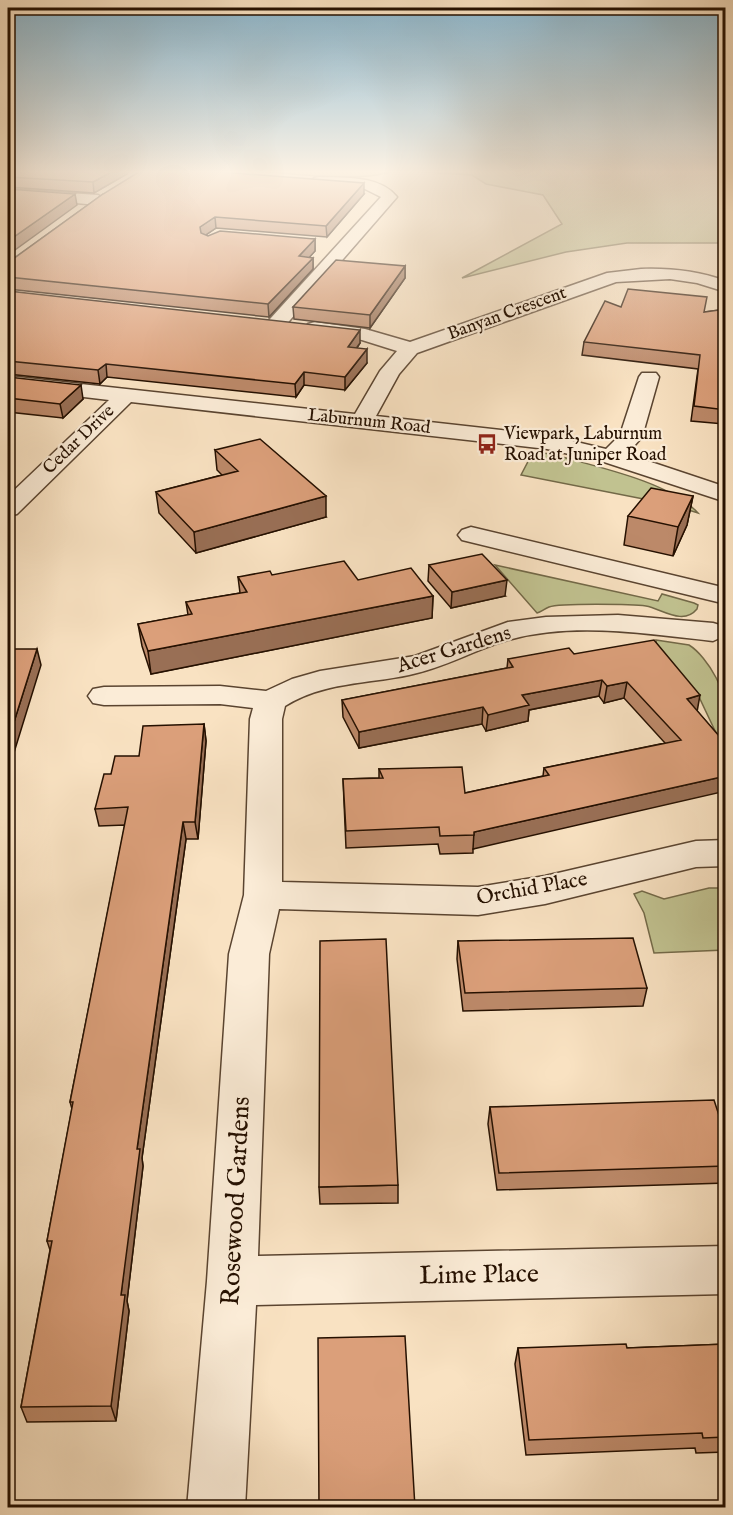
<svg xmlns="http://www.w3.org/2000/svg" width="733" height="1515" font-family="'IM FELL English',serif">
<rect width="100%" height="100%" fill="#f9e2c2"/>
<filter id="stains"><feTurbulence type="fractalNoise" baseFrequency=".00333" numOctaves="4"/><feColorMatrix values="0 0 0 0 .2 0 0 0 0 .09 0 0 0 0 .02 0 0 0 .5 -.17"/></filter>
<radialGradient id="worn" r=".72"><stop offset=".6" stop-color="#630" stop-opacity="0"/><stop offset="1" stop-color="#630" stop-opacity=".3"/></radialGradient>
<!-- green -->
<path fill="#c1c290" stroke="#736948" stroke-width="1.5" d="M250 170H725V243H627L566 252 462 278 562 224 543 195 486 184 472 175 394 170C366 184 284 173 250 170Z
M533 452 551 454C593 466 669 481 698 513L669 504 521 475Z
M495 565 658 601 662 594 694 603 698 605 697 609C683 626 662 609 646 606 633 604 559 603 549 607 544 609 541 612 537 613Z
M656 640 689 645C707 656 733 698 721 717L725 726V752L699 697 657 649Z
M709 888H725V950L654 953 644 913 634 894 642 891 664 899Z"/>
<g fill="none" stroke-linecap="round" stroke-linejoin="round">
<!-- minor casing -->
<g stroke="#5a4430" stroke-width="3">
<path id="minor" d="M319 177C344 178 380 175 397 197L284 327H270L268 323 270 319 381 197 365 189 314 184 312 181 314 178Z
M8 189 98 195 106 200 98 205 8 197Z
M641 269C670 268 698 271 726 281V292L697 283 670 279 616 282 417 353 399 374 376 416 547 435 606 449 620 435 639 377 642 373H656L659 377 642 437 627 454 726 487V502L604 462 547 449 131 402 17 514 8 516V496L109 400 8 388V376L355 414 380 371 397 351 362 340 308 332 305 328 308 324 315 322 365 329 410 342 607 273Z
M471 527 726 588V604L462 540 458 535 462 530Z
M618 615 713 623 723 626 726 635 713 641C649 634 575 622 512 639 477 648 445 668 409 675 367 684 323 682 285 706L282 719V882L478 887 545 876 696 841 726 840V866L696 867 545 904 478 915 279 909 269 954 258 1256 726 1246V1294L256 1305 245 1508H187L207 1281 229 954 244 895 250 719 253 708 220 704 104 705 93 703 88 696 93 689 104 687 220 686 266 691 292 679 320 671 415 656 508 622 546 617Z"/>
</g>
<!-- minor -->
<use href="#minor" fill="#fbecd7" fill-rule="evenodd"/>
</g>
<!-- wall -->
<path fill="#bc8969" stroke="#251000" stroke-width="1.5" d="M8 170H127H126L127 174 94 193 8 187Z
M103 194H364L327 237 216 228 206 235 208 236 315 239V251L309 257 313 258V269L269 317 8 289V260L13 259Z
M405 266V278L370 328 294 319 293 307Z
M8 291 360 343 357 348 367 363 345 390 304 385 296 397 107 377 100 384 8 374Z
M621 307 705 312 726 309V415L724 424 691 421 698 369 582 355 584 342Z
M8 377 83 399 63 418 8 412Z
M215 450 326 517 196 553 159 513 156 492 222 475 217 470Z
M693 496 687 525 673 556 624 545 628 516Z
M429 565 505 596 451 608 428 581Z
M272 575 358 580 433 596 432 618 151 674 142 646 138 624 188 615 186 602 240 593 238 577Z
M574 654 697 711 726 744 473 849V853L440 854 438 844 346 848 343 779 379 778V769L465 793 543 776 544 768 665 743 624 698 604 703 599 696 529 710 528 721 486 731 482 724 359 748 343 717 342 700 507 668 508 659Z
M204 724 206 741 198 839H186L142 1158 143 1166 127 1301 129 1311 116 1421 27 1422 21 1407 50 1250 47 1241 72 1109 70 1102 125 825 99 826 95 809 111 774 139 756Z
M458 941 647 988 643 1006 463 1011 457 959Z
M490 1107 726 1137V1183L497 1190 488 1124Z
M398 1185V1203L320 1204 319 1187Z
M726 1344V1452L696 1453 695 1448 526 1455 515 1364 518 1348H627Z"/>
<!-- shaded-wall -->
<path fill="#996f55" stroke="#251000" stroke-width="1.5" d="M115 170H127H126L127 174 94 193 93 182Z
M364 183V194L327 237 326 226Z
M75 194 77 205 8 255V241Z
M215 217 216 228 201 238 200 227Z
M315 239V251L300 268 299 256Z
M313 258V269L269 317 268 304Z
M405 266V278L370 328V315Z
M360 330V343L348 360V347Z
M367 349V363L345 390V377Z
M106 364 107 377 100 384 98 370Z
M304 372V385L296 397 295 384Z
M81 385 83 399 63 418 60 404Z
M326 496V517L196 553 194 532Z
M693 496 687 525 673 556 678 527Z
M507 580 505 596 451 608 452 592Z
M433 596 432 618 151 674 148 651Z
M37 649 41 665 8 772V741Z
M602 680 599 696 529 710 528 721 486 731 488 715 522 695Z
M627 682 624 698 604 703 607 686Z
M700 695 697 712 687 699Z
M483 707 482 724 359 748V732Z
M204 724 206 741 198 839 195 822Z
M726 776V791L473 849 474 832Z
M183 822 186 839 142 1158 143 1166 127 1301 129 1311 116 1421 111 1406 121 1295 137 1149Z"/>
<!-- building -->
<path fill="#db9f7a" stroke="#251000" stroke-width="1.5" d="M8 170H115L93 182 8 177Z
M142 170H195L364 183 326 226 215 217 200 227 201 233 208 236 220 231 315 239 299 256 313 258 268 304 8 277V260L13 259 103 194Z
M8 189 75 194 8 241Z
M336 260 405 266 370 315 293 307Z
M628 289 707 297 704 312 726 309V410L694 406 700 355 584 342 605 301 621 307Z
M8 291 360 330 348 347 367 349 345 377 304 372 295 384 106 364 98 370 8 361Z
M8 377 81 385 60 404 8 398Z
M260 439 326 496 194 532 156 492 238 471 215 450Z
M651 488 693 496 678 527 628 516Z
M482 554 507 580 452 592 429 565Z
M344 561 358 580 411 568 433 596 148 651 138 624 192 614 186 602 247 592 238 577 270 571 272 575Z
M654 640 700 695 687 699 726 744V776L474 832V835L440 836 439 827 346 831 343 779 383 778 379 769 462 767 465 793 549 775 544 768 681 740 627 682 607 686 602 680 522 695 529 705 488 715 483 707 359 732 342 700 513 667 508 659 569 648 574 654Z
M8 649H37L8 741Z
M204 724 195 822H183L137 1149H140L121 1295H125L111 1406 21 1407 52 1241H47L73 1102H70L128 807 95 809 104 774H111L115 756H139L143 726Z
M633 938 647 988 465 993 458 941Z
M386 939 398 1185 319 1187 320 941Z
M714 1100 726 1137V1166L499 1173 490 1107Z
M405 1336 415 1508H319L318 1338Z
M626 1344 627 1348 726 1344V1437L703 1438 702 1433 529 1440 518 1348Z
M91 1501 90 1508H8V1503Z"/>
<!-- sky -->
<linearGradient id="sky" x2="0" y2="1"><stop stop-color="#8ab8d1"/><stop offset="0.45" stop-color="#fcf2e4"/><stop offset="1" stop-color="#fcf2e4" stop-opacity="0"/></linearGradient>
<rect width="733" height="382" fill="url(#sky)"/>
<!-- icons -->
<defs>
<g id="bus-bare" transform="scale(1.62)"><path d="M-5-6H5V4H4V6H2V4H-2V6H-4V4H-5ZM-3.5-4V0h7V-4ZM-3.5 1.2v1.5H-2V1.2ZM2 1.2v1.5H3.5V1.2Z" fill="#8f2418" stroke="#fbecd7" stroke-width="2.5" paint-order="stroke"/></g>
</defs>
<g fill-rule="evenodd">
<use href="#bus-bare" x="487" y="444"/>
</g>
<g text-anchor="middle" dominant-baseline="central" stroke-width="4.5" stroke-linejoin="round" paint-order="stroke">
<!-- far-street labels -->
<g font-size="18" fill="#251000" stroke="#fbecd7">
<text transform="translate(507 314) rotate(-20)">Banyan Crescent</text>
<text transform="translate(369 422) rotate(6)">Laburnum Road</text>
<text transform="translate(79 440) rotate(-44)">Cedar Drive</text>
</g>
<!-- far-poi labels -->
<g font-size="18" fill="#251000" stroke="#fbecd7" text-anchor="start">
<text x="504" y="434">Viewpark, Laburnum<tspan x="504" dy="21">Road at Juniper Road</tspan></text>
</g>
<!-- street labels -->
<g font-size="21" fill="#251000" stroke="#fbecd7">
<text transform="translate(454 650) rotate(-17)">Acer Gardens</text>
<text transform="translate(532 889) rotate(-10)">Orchid Place</text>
</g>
<!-- near-street labels -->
<g font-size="26" fill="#251000" stroke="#fbecd7">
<text transform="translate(236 1201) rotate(-87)">Rosewood Gardens</text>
<text transform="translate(479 1275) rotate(-1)">Lime Place</text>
</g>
</g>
<!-- margin -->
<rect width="733" height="1515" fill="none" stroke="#f9e2c2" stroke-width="30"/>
<rect x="9" y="9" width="715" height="1497" fill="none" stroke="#251000" stroke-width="3"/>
<rect x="15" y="15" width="703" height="1485" fill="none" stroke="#251000" stroke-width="1.5"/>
<rect width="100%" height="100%" filter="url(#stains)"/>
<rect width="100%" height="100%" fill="url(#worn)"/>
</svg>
